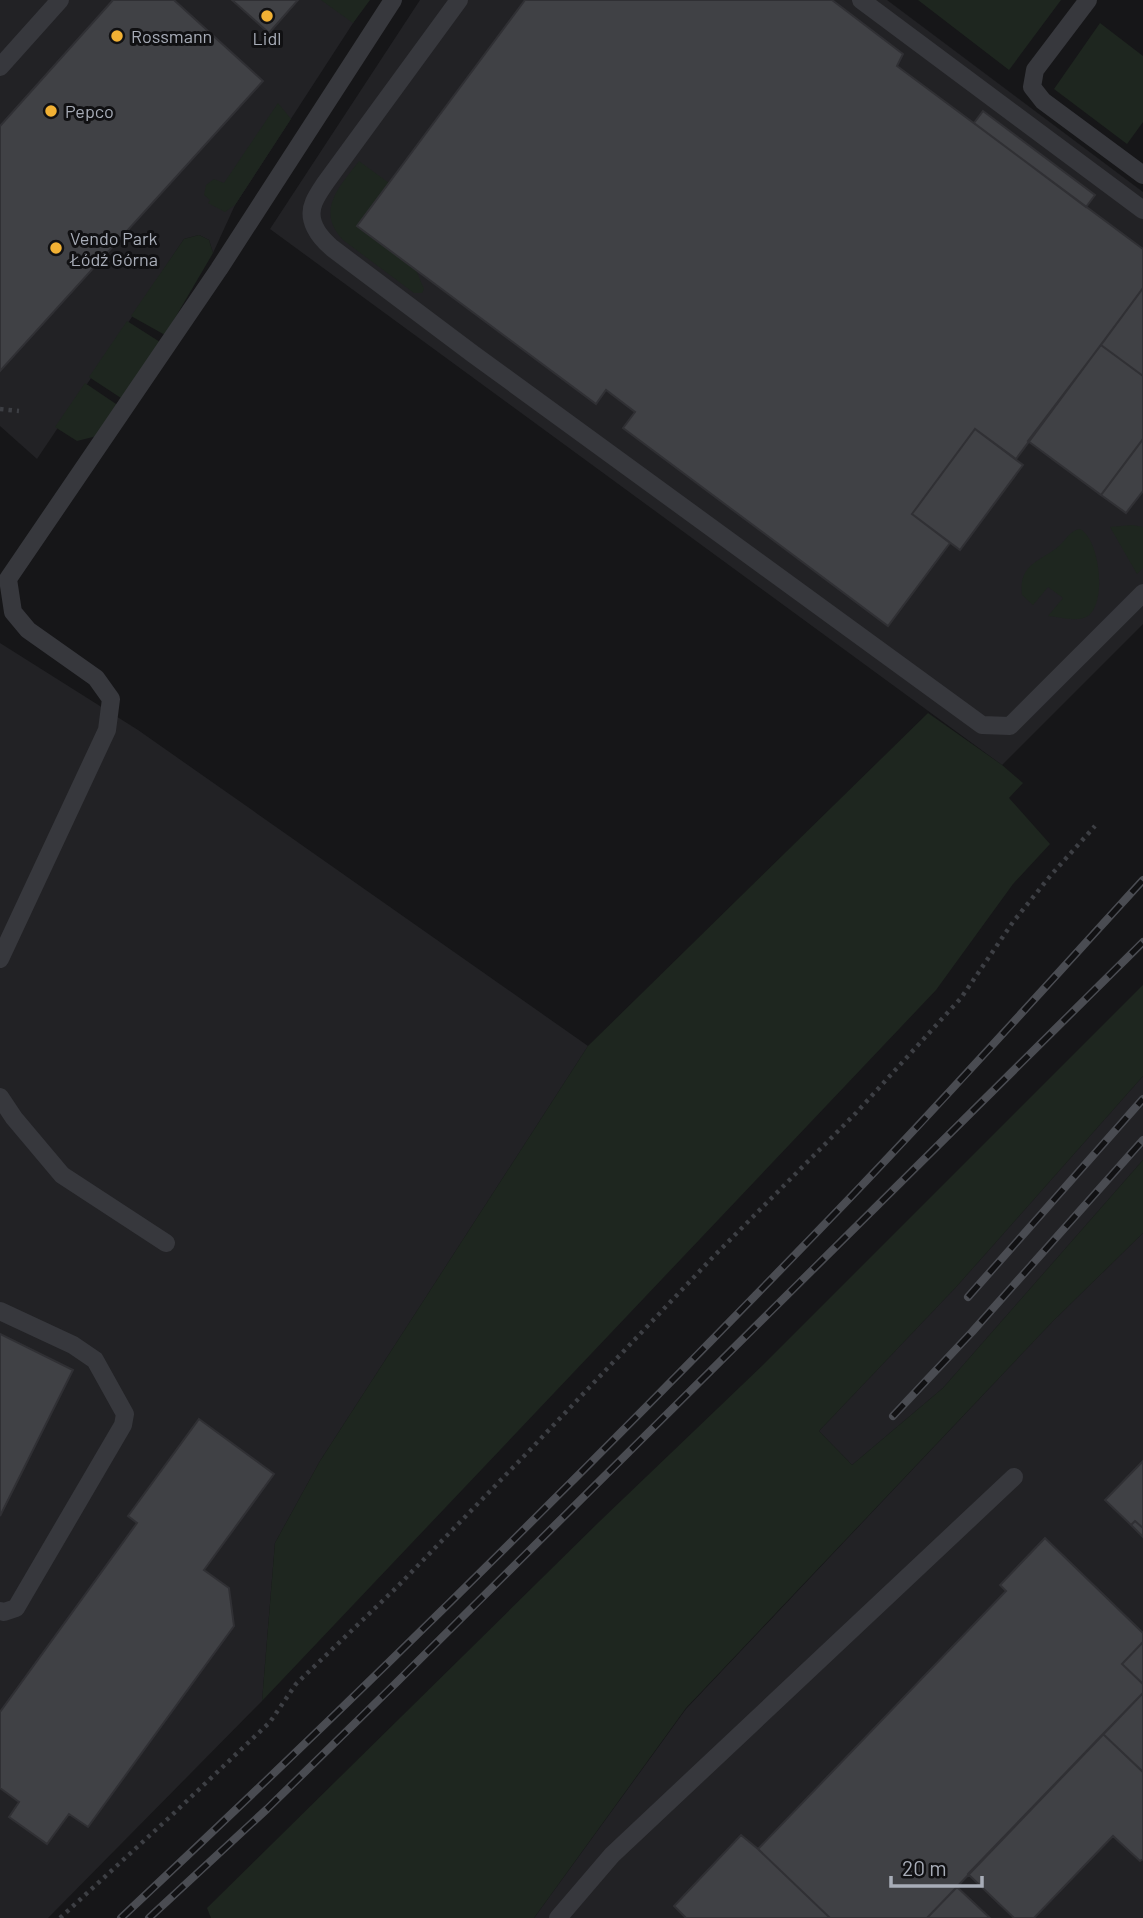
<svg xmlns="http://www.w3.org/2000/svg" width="1143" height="1918" font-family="Barlow,sans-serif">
<rect width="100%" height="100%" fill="#161618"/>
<!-- built -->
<path fill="#222225" d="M0 0H368L235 205 213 253 209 240 199 235 184 239 37 459 0 426Z
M420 0H887L1143 192V624L1002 765 270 229Z
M0 643 138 730 588 1046 320 1461 275 1543 262 1701 48 1918H0Z
M1143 1076V1160L943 1388 852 1465 819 1431 957 1286Z
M1143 1233V1918H534L686 1709 1053 1321Z"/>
<!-- green -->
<path fill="#1e261f" d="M321 0H370L353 23Z
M918 0H1061L1009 70Z
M1100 23 1143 56V122L1127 144 1054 89Z
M278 103 291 119 235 205 225 212 208 203 210 200 204 195 206 185 214 179 224 183Z
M359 161 389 183 357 226 416 270 424 289 422 293H414L343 240C315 211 340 186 359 161Z
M199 235 209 240 213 253 165 335 131 316 184 239Z
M127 321 160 342 124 400 89 377Z
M85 383 119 406 101 435 77 441 55 427Z
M1132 525 1143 527V568L1137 574 1110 527Z
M1080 529C1100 539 1108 606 1086 617 1075 622 1059 617 1048 616L1063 598 1048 587 1033 605 1022 595C1018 564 1040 562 1059 546 1067 539 1069 531 1080 529Z
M928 713 1002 765 1023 783 1009 798 1050 844 1013 884 936 990 262 1701 275 1543 320 1461 588 1046Z
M1143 985V1076L957 1286 819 1431 852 1465 943 1388 1143 1160V1233L1053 1321 686 1708 534 1918H211L207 1908 600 1521 764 1364Z"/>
<!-- building -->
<path fill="#404145" stroke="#303034" stroke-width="2" d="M113 0H174L263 81 0 371V126Z
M232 0H298L269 33Z
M525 0H832L903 54 897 66 1143 249V288L1016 459 975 429 912 514 950 543 888 626 623 428 635 412 606 390 596 404 357 226Z
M983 111 1095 195 1086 207 974 123Z
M1143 288V376L1101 345Z
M1101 345 1143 376V439L1101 495 1028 441Z
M975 429 1023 465 960 550 912 514Z
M1143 439V491L1126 513 1101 495Z
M0 1334 73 1370 0 1516Z
M199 1419 274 1474 204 1570 229 1588 234 1626 88 1827 69 1814 47 1844 9 1817 19 1802 0 1788V1712L137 1523 128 1516Z
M1143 1461V1528L1135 1521 1131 1525 1105 1500Z
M1135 1521 1143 1528V1537L1131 1525Z
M1045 1538 1143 1633V1642L1122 1664 1143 1684V1693L927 1918H830L758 1849 1006 1591 1000 1585Z
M1143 1642V1684L1122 1664Z
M1143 1693V1772L1103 1734Z
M1103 1734 1143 1772V1859L1140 1861 1113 1836 1034 1918H1014L968 1874Z
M741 1835 758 1849 830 1918H686L674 1906Z
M957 1887 990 1918H927Z"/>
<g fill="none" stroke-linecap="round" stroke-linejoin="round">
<!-- path -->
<path stroke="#3d3f44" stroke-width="4.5" stroke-dasharray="3.5 5" stroke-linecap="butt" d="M0 409 19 411
M60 1918 172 1815 270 1722 296 1684 398 1586 528 1452 714 1256 856 1113 961 998 1013 922 1051 875 1095 826"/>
<!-- lane -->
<path stroke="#37383d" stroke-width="18" d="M459 0 326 182C322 188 317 195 314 202 306 220 319 237 332 248L473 354 982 725 1010 726 1143 593
M861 0 1143 210
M1088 0 1035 70 1032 87 1043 101 1143 175
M0 67 60 0
M0 959 107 730 111 699 96 678 28 630 13 612 8 579 219 269 393 0
M0 1097 14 1118 62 1175 166 1243
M0 1311 73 1345 95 1360 125 1414 123 1425 16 1608 4 1612 0 1611
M558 1918 612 1855 1014 1477"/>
<!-- rail casing -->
<g stroke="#4a4c52" stroke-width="8">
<path id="rail" d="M968 1297 1143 1099
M893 1416 972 1332 1143 1140
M121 1918C369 1686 610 1447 845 1203 947 1097 1044 988 1143 880
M149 1918 267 1809 396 1683 1143 942"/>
</g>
<!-- rail -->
<use href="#rail" stroke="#111113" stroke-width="5" stroke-dasharray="16" stroke-linecap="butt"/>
</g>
<!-- markers -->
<g fill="#f2b134" stroke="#111113" stroke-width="2.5">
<circle cx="267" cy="16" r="7"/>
<circle cx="117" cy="36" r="7"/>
<circle cx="51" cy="111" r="7"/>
<circle cx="56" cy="248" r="7"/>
</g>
<g text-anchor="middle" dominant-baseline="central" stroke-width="6" stroke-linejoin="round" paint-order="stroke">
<!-- poi labels -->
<g font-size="18" fill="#a8adb8" stroke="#111113" text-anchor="start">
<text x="131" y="36">Rossmann</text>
<text x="267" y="38" text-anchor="middle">Lidl</text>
<text x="65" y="111">Pepco</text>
<text x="70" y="238">Vendo Park<tspan x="70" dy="21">Łódź Górna</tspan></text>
</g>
</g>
<!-- scale -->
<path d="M891 1876v10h91v-10" fill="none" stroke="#a8adb8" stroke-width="3.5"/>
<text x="902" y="1876" font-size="21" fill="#a8adb8" stroke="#111113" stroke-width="5" paint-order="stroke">20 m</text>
</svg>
